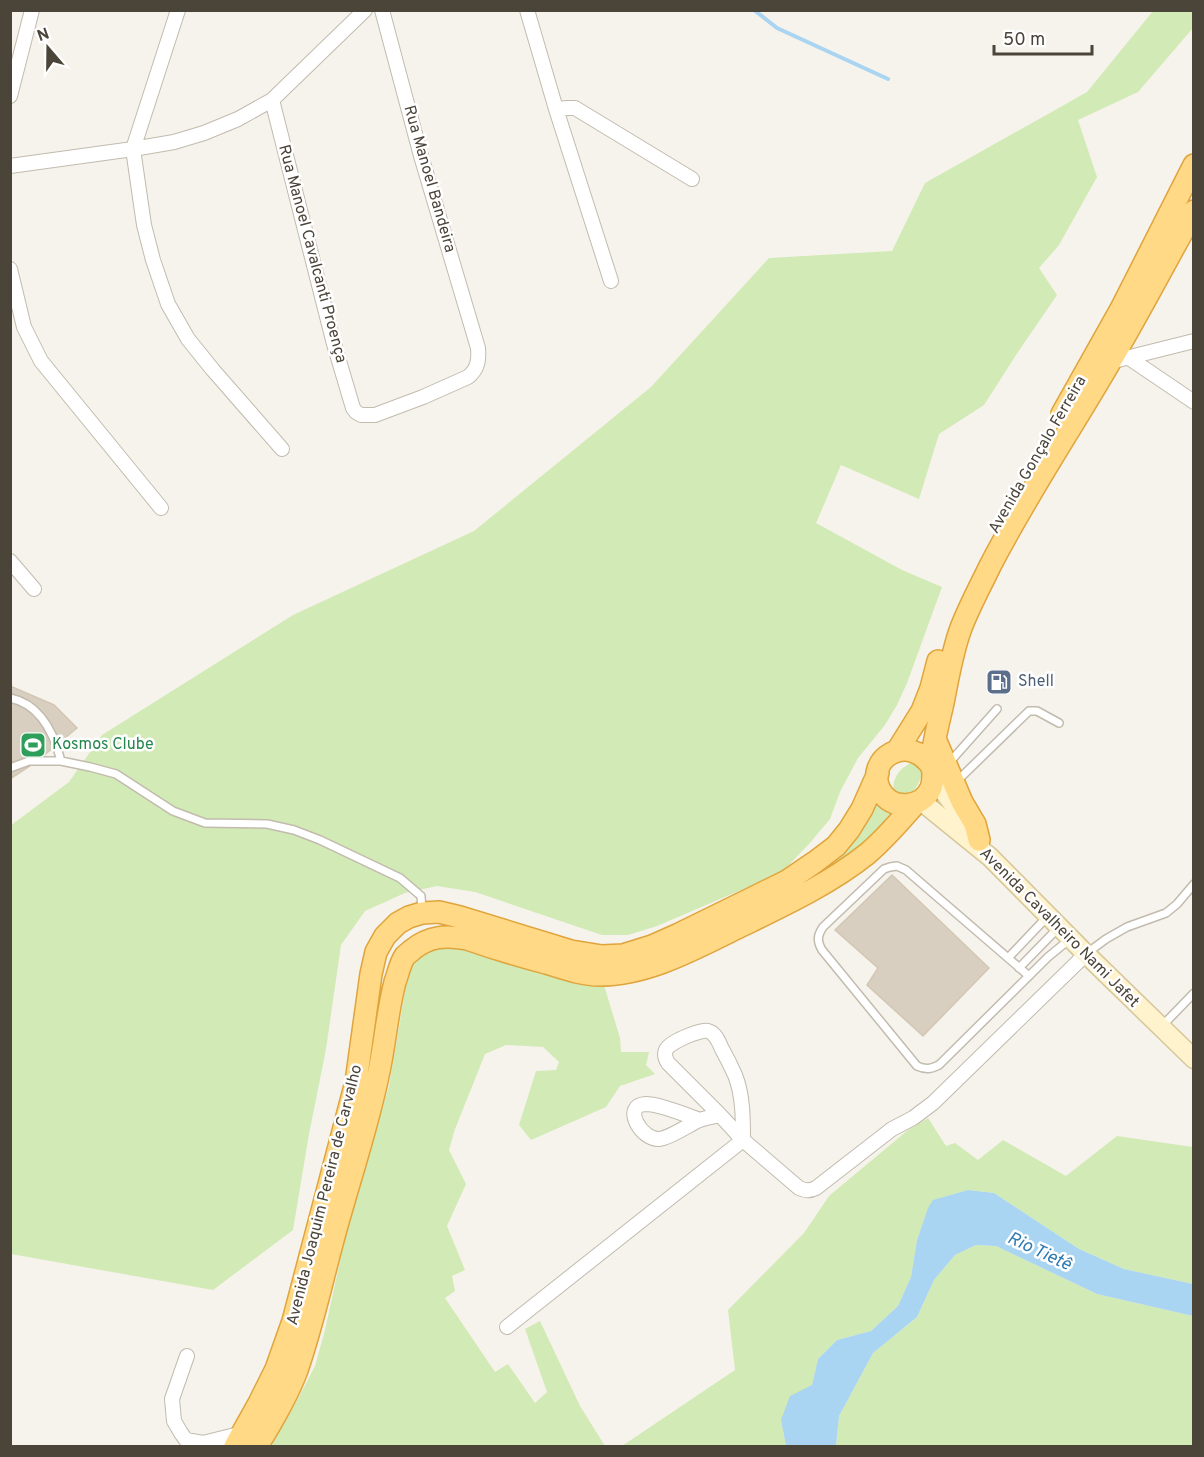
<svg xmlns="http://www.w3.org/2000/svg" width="1204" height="1457" font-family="Overpass,sans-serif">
<rect width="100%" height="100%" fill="#f6f3ec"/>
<!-- green -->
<path fill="#d2eab5" d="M1153 11H1193V28L1138 92 1078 120 1097 177 1059 245 1039 268 1057 295 1018 352 984 405 939 434 919 499 841 465 816 523 902 570 942 587 907 683 897 705 885 725 858 758 840 792 830 819 809 844 781 873 657 926 628 935H602L475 892 437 886 405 893 365 911 341 945 326 1049 309 1134 293 1230 213 1290 11 1254 10 826 69 782 102 735 293 615 474 531 651 387 769 258 892 251 925 183 1087 92Z
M915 761 923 768C921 781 916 792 904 798L893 791C893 775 901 767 915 761Z
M877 796 895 813 848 859 793 890 819 873 842 853Z
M443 945 462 946 604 985 620 1038 621 1052H649L646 1065 655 1074 620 1086 606 1107 531 1140 519 1125 536 1071 556 1070 559 1062 543 1047 506 1045 485 1054 455 1129 449 1150 466 1184 447 1226 465 1270 452 1276 455 1291 445 1298 495 1372 508 1364 535 1403 547 1392 525 1329 540 1321 580 1406 605 1446H271L292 1410 315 1366 325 1330 347 1229 389 1086 407 980 413 963 429 950Z
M928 1118 946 1146 955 1143 978 1160 1003 1140 1066 1176 1117 1136 1193 1147V1284L1124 1269 1079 1249 994 1193 968 1190 934 1200 928 1209 917 1240 911 1277 898 1306 871 1331 837 1340 818 1359 812 1385 781 1420 786 1446H622L735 1370 728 1310 804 1233 829 1196 908 1130Z
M976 1245 996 1246 1097 1294 1193 1316V1446H836L839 1416 873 1353 917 1317 934 1280 955 1255Z"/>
<!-- water -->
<path fill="#a9d4f2" d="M968 1190 994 1193 1079 1249 1124 1269 1193 1284V1316L1097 1294 996 1246 976 1245 955 1255 934 1280 917 1317 873 1353 839 1416 836 1446H786L781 1420 790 1396 812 1385 818 1359 837 1340 871 1331 898 1306 911 1277 917 1240 928 1208 933 1200Z"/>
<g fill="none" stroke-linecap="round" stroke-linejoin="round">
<!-- stream -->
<path stroke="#a9d4f2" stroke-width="4" d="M754 10 777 28 888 79"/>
</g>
<!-- building -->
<path fill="#d8cfc1" stroke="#d3c7b4" stroke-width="1.5" d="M10 686 54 705 77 728 36 762 10 779Z
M892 875 989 968 923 1036 867 985 878 968 835 930Z"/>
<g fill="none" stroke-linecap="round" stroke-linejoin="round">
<!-- service casing -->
<g stroke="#c2bbae" stroke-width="10">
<path id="service" d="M10 698C40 704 54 733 61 761
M948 764 997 709
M10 768 29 761H61L90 767 116 774 173 811 205 823 267 824 294 830 320 840 400 878 421 896 422 911
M956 782 1029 711H1037L1059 723
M1087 953 1106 939 1127 927 1166 913 1177 904 1194 884
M1008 958 1047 917
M1019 968 1059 927
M1029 976 906 870 897 866 890 867 884 869 823 927C817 936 817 941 822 950L917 1066C926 1070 931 1069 939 1065L1048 957 1070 939
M1162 1026 1194 993"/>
</g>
<!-- minor casing -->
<g stroke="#c2bbae" stroke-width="16">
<path id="minor" d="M178 10 133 149 144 225 153 260 168 304 188 339 213 370 282 449
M527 10 556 109 611 281
M10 96 32 10
M272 100 334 344 353 408 356 412 361 415H375L423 397 468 377C478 369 479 360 478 348L421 156 382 10
M556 109 568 108H575L692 179
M10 166 133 149 174 142 204 133 238 119 272 100 365 10
M10 269 24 327 41 361 161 508
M1129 358 1194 402
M1110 362 1194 341
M10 561 34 589
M720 1115 668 1063C665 1058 664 1054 666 1050 669 1042 701 1029 708 1031 716 1033 719 1043 722 1049 727 1058 731 1066 735 1075 743 1095 743 1118 743 1140
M700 1120C686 1115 660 1104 646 1104 621 1105 641 1140 659 1139 670 1138 687 1126 697 1121 704 1118 712 1117 720 1115L743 1140 799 1188C806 1191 810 1191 816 1188L892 1129 913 1118 933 1103 1086 954
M507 1327 743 1140
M187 1356 172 1399 174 1421 181 1433 186 1440 203 1443 243 1433"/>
</g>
<!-- secondary casing -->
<g stroke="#d6c79b" stroke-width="21">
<path id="secondary" d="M933 777 963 818
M921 801 990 857 1086 954 1194 1059"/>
</g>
<!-- trunk casing -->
<g stroke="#e0a43c" stroke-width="24">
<path id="trunk" d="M1062 414 1121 309 1194 165
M936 741 962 802 975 824 979 840
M897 751 922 711 931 688 938 661
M932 767C909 731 864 759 880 790 891 811 922 809 931 788 935 778 932 767 932 757 934 739 939 721 943 703 948 678 952 652 961 628 969 607 980 587 990 566 1026 496 1070 431 1110 362 1139 313 1166 261 1194 211
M235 1446 259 1403 276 1369 293 1321 356 1082 371 974 376 952 385 936 398 923 409 917 422 913 439 912 460 917 571 951 602 956 623 955 652 946 679 934 787 881 815 862 836 846 849 830 862 809 878 773
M257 1446C272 1422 287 1397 297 1370 313 1324 323 1276 336 1229 350 1178 367 1128 378 1076 385 1045 387 1013 395 982 398 974 400 963 405 956 407 954 410 952 412 950 429 936 446 935 467 939 493 948 519 956 546 963 563 968 581 975 599 975 648 975 694 949 737 928 782 906 828 885 867 854 885 839 900 821 915 804"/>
</g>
<!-- service -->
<use href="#service" stroke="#fff" stroke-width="7"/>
<!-- minor -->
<use href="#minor" stroke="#fff" stroke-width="14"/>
<!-- secondary -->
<use href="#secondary" stroke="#fff3cd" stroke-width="18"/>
<!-- trunk -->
<use href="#trunk" stroke="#ffd985" stroke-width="21"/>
</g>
<!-- icons -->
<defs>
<g id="fuel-square" transform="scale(1.35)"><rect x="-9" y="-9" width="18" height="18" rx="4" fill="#5c6f8a" stroke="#fff"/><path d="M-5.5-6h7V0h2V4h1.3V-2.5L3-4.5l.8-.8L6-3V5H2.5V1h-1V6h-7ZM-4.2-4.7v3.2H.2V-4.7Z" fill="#fff"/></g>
<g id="stadium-square" transform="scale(1.35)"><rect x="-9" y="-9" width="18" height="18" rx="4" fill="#2e9e5b" stroke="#fff"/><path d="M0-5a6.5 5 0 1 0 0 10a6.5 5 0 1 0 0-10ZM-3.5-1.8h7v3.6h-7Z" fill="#fff"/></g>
</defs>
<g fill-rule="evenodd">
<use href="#fuel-square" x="999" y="682"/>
<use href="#stadium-square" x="33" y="745"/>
</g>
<g text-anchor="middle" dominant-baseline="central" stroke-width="5" stroke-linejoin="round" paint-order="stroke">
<!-- street labels -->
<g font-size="16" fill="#4b4439" stroke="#fff">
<text transform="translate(429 179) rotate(74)">Rua Manoel Bandeira</text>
<text transform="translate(312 254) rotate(75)">Rua Manoel Cavalcanti Proença</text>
<text transform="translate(1038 455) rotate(-60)">Avenida Gonçalo Ferreira</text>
<text transform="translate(1059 928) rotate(45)">Avenida Cavalheiro Nami Jafet</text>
<text transform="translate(325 1195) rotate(-76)">Avenida Joaquim Pereira de Carvalho</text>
</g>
<!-- service labels -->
<g font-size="16" fill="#4e5e75" stroke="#fff" text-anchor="start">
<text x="1018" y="682">Shell</text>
</g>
<!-- leisure labels -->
<g font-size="16" fill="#27864d" stroke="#fff" text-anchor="start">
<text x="52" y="745">Kosmos Clube</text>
</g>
<!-- water labels -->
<g font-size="18" font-style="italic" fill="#2e7ab2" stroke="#fff">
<text transform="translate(1039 1252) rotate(25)">Rio Tietê</text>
</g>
</g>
<!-- border -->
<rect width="1204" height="1457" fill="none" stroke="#4b4439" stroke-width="24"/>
<!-- north arrow -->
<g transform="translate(48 48) rotate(340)" stroke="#ffffff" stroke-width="4.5" paint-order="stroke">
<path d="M0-4.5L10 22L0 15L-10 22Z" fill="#4b4439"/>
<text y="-9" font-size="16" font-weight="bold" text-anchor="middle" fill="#4b4439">N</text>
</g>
<!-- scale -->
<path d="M994 45v9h98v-9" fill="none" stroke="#4b4439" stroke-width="3"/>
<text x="1003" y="45" font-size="18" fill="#4b4439" stroke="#ffffff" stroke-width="4.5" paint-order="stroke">50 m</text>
</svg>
